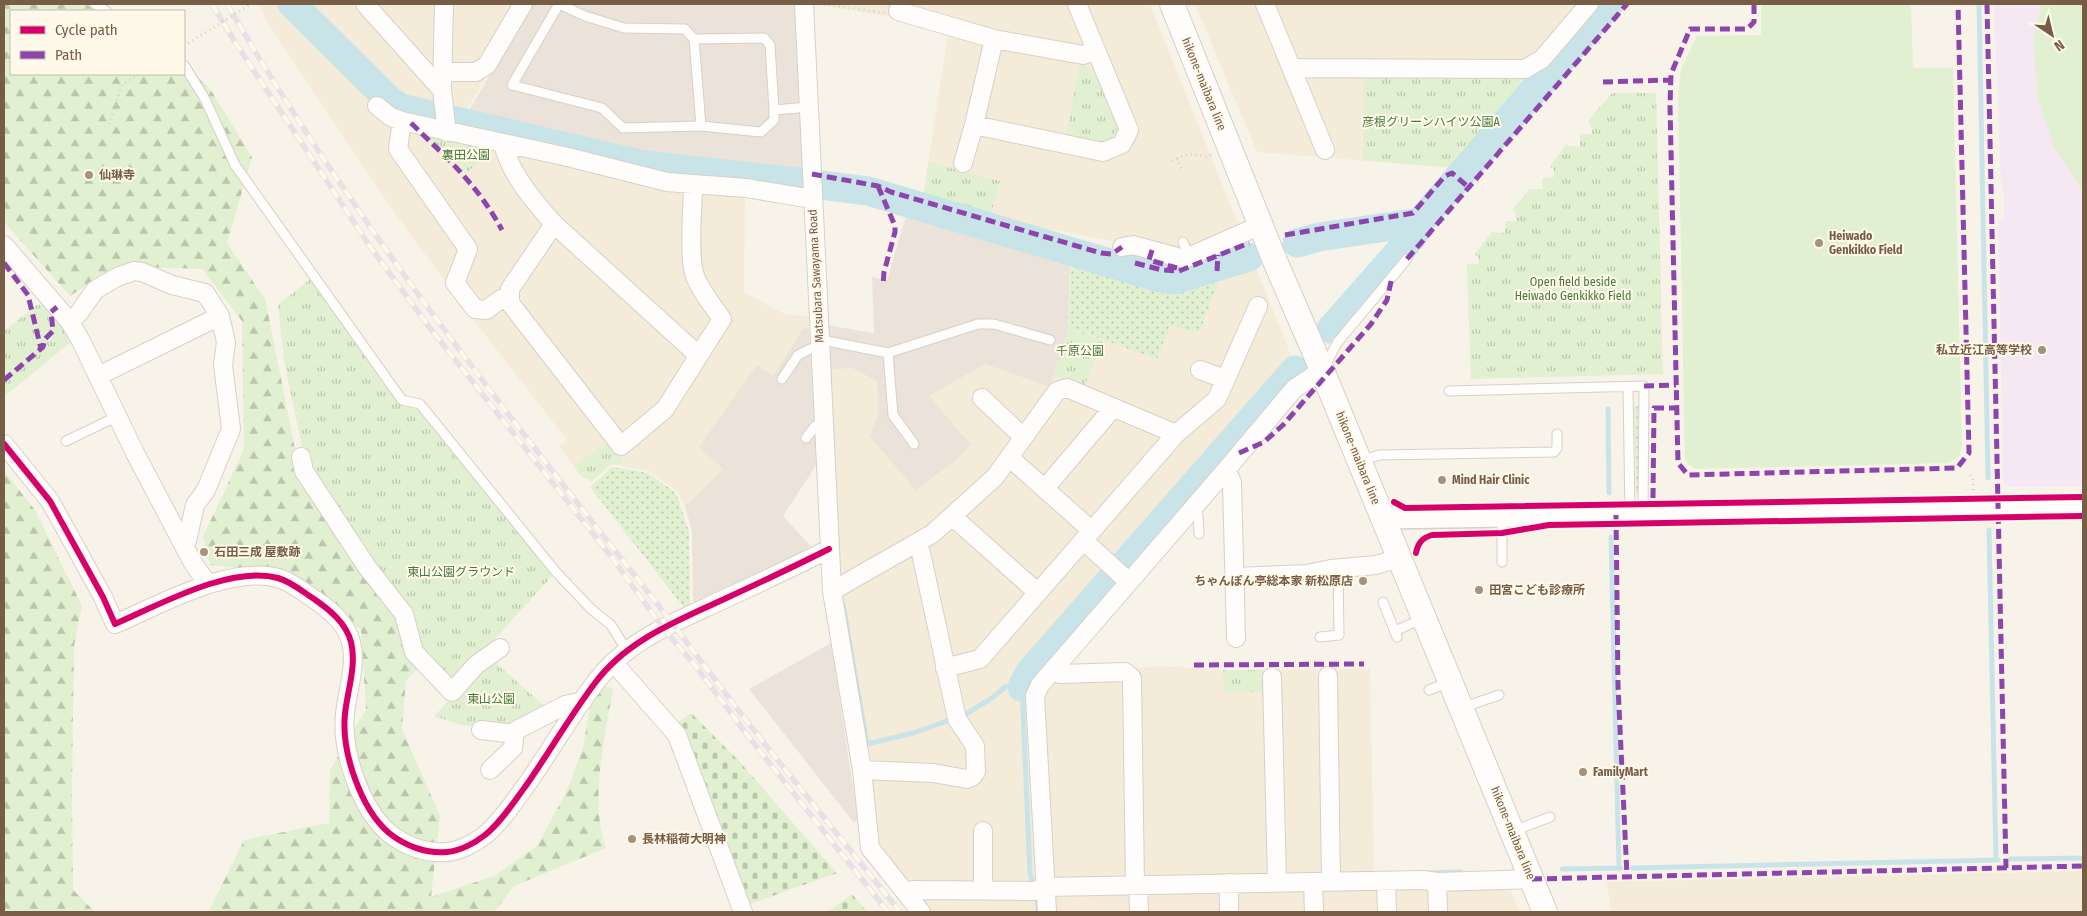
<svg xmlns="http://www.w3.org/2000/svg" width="2087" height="916" font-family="'Fira Sans Condensed','Noto Sans JP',sans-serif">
<defs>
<pattern id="grass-dots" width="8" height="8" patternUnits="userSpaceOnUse" patternTransform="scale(1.25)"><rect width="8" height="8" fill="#e0f0d1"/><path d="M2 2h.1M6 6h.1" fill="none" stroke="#bac6ab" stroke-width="1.8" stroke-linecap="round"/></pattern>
<pattern id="forest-firs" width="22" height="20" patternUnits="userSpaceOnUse" patternTransform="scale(1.25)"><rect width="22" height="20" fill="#e0f0d1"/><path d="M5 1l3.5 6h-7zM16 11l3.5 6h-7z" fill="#bac6ab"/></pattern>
<pattern id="cemetery-stones" width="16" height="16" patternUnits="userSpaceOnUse" patternTransform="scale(1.25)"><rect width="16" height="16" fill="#e0f0d1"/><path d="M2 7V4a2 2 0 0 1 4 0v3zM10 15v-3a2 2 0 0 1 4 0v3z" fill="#bac6ab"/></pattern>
<pattern id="park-tufts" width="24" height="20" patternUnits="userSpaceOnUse" patternTransform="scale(1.25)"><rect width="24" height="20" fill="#e0f0d1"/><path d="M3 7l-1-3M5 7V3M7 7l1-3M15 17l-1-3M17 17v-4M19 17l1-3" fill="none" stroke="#bac6ab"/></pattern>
</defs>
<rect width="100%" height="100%" fill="#f8f3e8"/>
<!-- residential -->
<path fill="#f4ebd8" d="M259 4H288L389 104 400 111 666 170 745 179 744 292 786 315 809 316V328L801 329 773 376 756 365 723 469 685 506 677 491 649 471 612 464 592 481 581 476 559 446 567 440 479 327 405 227 370 177 267 22Z
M296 4H530L461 119 402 105 391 100Z
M812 4H1150L1241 232 1184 257 1132 243 1105 240 922 204 948 34 894 17Z
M1195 4H1599L1534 79 1454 168 1257 152Z
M1255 266 1299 375 1028 692 1041 877 1036 885 906 886 873 848 840 601 827 370 852 368 877 381 878 413 870 437 929 396 985 364 1050 387 1068 327 1104 341 1170 324 1199 333 1222 273Z
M1174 667 1223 670 1370 669 1374 872 1054 882 1041 697 1061 669Z
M2083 871V912H1612L1606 882Z
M1425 884 1452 890 1510 889 1520 912H912L920 894 1053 899 1059 892Z"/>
<!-- industrial -->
<path fill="#ebe3d9" d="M531 4H795L804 179 663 163 464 119Z
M907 212 1070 262 1068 327 1050 387 985 364 929 396 971 445 958 458 916 490 870 437 878 413 877 381 852 368 827 370 826 325 874 333 872 277 887 280Z
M809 328 817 464 783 516 810 545 802 554 693 602 692 531 685 506 723 469 699 447 757 365 773 376 802 329Z
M831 643 858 819 854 823 749 689Z"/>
<!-- education -->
<path fill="#f5e8f2" d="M1994 4H2083V486L2009 487 2003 481 1998 219H2004V195L2001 185Z"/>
<!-- grass -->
<path fill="url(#grass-dots)" d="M1071 258 1164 285H1177L1222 270V273L1199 333 1170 325 1157 359 1068 327Z
M1634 406H1638L1639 493 1636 494Z
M612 467 648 473 676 493 689 531 690 606 685 609 590 487Z"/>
<!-- forest -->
<path fill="url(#forest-firs)" d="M4 4H87L94 11H11V74H184V67L209 87 252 157 227 243 265 299 300 474 400 615 420 667 406 680 402 729 440 816 431 897 494 876 537 846 567 791 583 747 591 702 604 686 613 689C605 737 589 802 606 848L514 886 494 912H212L210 909 244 840 329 823 330 770 366 709 361 630 289 574 210 565 203 537 244 449 242 321 202 269 116 266 70 296 4 222Z
M4 471 35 510 82 606 74 646 72 789 73 890 95 912H4Z"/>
<!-- cemetery -->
<path fill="url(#cemetery-stones)" d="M691 713 738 760 837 873 747 905 678 722Z
M852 894 867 912H828Z"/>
<!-- park -->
<path fill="url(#park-tufts)" d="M1080 64C1098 67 1111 110 1118 127L1112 139 1100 144 1066 136Z
M1364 78 1534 79 1454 168 1363 160Z
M1612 93H1656L1663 374 1471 379 1467 264H1479L1478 257 1475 254 1492 232 1505 233V221H1516V214L1512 210 1530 189H1543L1542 178 1554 177V170L1550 166 1566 145 1580 147V134H1592L1591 125 1588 121Z
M420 130 488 146 493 151 466 173Z
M928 162 1000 181 990 217 924 198Z
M310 279 400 403 418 408 519 534 554 574 451 687 426 662 307 470 284 361 278 305Z
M38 304 52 309 73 340 4 397V331Z
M1068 327 1104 341 1083 388 1054 375Z
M608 441 623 461 618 465 612 464 592 481 581 476 574 466Z
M490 658 548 709 509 730 461 725 434 716Z
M1223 670H1263V692H1224Z"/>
<!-- pitch -->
<path fill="#e0f0d1" d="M1761 4H1911L1913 68H1953L1962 447 1959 457 1948 463 1696 469 1689 465 1685 458 1678 98 1681 69 1697 36 1761 35Z
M2042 4H2083V191L2054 148 2038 99 2033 38Z"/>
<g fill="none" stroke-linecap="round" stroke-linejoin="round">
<!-- stream -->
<path stroke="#c8e4e9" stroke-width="5" d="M1979 4 1988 478
M1608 409 1609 493
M1989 530 1996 860
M1611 537 1619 869
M843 604 867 744 913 733 950 720
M964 715 992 698 1005 687 1014 685 1022 687 1030 874 1033 881
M2010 859 2083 858
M1632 868 1998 860
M1562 869 1621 868
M1428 873 1461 872
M1037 898 1038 912"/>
<!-- river -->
<path stroke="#c8e4e9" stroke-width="29" d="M292 4 390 101 401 108 644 165 805 183
M821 185 868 191 1157 277 1173 280 1249 257
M1297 243 1319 237 1420 222
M1331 329 1413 236 1420 222 1609 4
M1022 687 1030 672 1295 370"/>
<!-- service casing -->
<g stroke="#d7d0c7" stroke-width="11">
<path id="service" d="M95 4 106 11
M694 39 685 29 624 28 585 16 559 4 512 85 602 108 623 128 701 126 761 132 774 120V110
M184 65 205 99 235 165 402 400 420 404 556 572 591 609 611 625 627 651
M701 126 694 39 764 38 770 45 774 110 809 107
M1183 242 1189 256
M1325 366 1337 343 1407 259
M782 379 798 355 827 341 888 353
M1628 387 1630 514
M1449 391 1644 386 1643 514
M806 438 815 426 823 424
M66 441 118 416
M914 444 893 415 888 353 978 324H994L1050 340
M1360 461 1379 455 1554 452 1557 448V434
M1192 509 1198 515 1199 534
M1502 562V517
M1383 602 1397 637
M1395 631 1424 618
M1320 637 1339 635 1338 568
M1429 690 1450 682
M1461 708 1499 695
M1513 831 1550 817"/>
</g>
<!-- minor casing -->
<g stroke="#d7d0c7" stroke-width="20">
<path id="minor" d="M365 4 442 90
M444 4 442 90 447 132
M804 4 832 591 862 770 870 848 921 912
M1265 4 1325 150
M898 11 994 39 1083 55 1095 50
M994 39 974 125 1103 152 1122 144 1129 130 1077 4
M1292 68 1525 69 1542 59 1589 4
M442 72H476L487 65 523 4
M377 106 391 117 402 121 568 157 667 182 746 188 812 199
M402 121 398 149 468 249 455 283 475 309 486 310 501 299 510 298
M503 144C511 175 533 200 554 224L698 355
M963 163 974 125
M554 224 510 289V303L621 446 665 409 722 319C713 306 701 292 695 276 688 256 693 207 693 184
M4 245 70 322 81 341 135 453 193 563 207 583
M1122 247 1133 245 1184 259 1261 225
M70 322 79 313 95 290 117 277 134 271 142 272 172 285 205 293 220 316 226 342 223 365 231 429 206 490 195 505 187 541 183 544
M1200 370 1225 379
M98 376 220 316
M982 398 1023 437
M4 444 50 501 103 597 115 624C159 605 230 565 278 578 292 582 303 592 314 599 330 610 346 623 351 642 357 665 347 692 345 714 341 752 361 809 389 833 405 846 427 854 447 852 460 851 475 843 485 835 501 822 513 803 525 787 549 753 570 716 595 683 626 641 675 622 720 601 757 584 793 567 829 549
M301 457 304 471 367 567 404 614 414 652 452 692 476 665 500 648
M1009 457 1091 530
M1226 470 1232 482 1236 638
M1046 487 1113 408
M952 516 1037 592
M1083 540 1129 582
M1235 577 1307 574 1331 569 1376 565 1399 558
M832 591 932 534 952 516 995 477 1057 391 1067 388 1176 434
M613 662 677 735 743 912
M945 668 980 659 1176 434 1217 399 1258 306
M1054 669 1060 674 1125 672 1132 678 1135 885
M1328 676 1331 881
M1272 677 1277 882
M481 730 515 734
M490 770 513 748 515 731 565 705 583 701
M862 770 933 773 967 779 972 777 976 772 975 746 957 719 921 553 917 543
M983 831V890
M1386 881 1387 912
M1313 882 1314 912
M1437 882 1438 912
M1229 883V912
M1138 885 1139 912
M907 894 912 890 1034 891 1045 887 1423 880 1437 882 1532 879
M1047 912 1035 696 1040 685 1226 470 1294 389 1322 370"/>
</g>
<!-- tertiary casing -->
<g stroke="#d7d0c7" stroke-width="24">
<path id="tertiary" d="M1383 518 2083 507"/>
</g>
<!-- secondary casing -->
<g stroke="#d7cfc4" stroke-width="26">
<path id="secondary" d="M1172 4 1275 261 1317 358 1545 912"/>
</g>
<!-- path -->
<path stroke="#d9d1c8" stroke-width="3" stroke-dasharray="1 4" stroke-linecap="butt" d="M824 4 884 13
M109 124 122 85 140 74
M1177 158 1181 169
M1172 161C1183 155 1192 152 1205 157L1213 154
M1970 475 1973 479V491"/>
<!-- service -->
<use href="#service" stroke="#fefdfc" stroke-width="9"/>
<!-- minor -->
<use href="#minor" stroke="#fefdfc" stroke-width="18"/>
<!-- tertiary -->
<use href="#tertiary" stroke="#fefdfc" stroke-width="21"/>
<!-- secondary -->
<use href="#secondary" stroke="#fefdfc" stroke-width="24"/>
<!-- rail casing -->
<g stroke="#e5e1e5" stroke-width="5.5">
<path id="rail" d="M212 4 235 42 371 248 430 328 613 559 663 628 694 664 748 736 888 912
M227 4C346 209 489 392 636 577 681 633 723 692 768 748 812 803 856 857 900 912"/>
</g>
<!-- rail -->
<use href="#rail" stroke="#fff9ea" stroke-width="4" stroke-dasharray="11" stroke-linecap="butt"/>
<!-- path-bridge -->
<path stroke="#d9d1c8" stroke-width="3" stroke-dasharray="1 4" stroke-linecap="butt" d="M184 46 251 4"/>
<!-- quiet -->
<path stroke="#8e44ad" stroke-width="5" stroke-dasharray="10 5" stroke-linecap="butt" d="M1754 4V22L1747 29H1690L1671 74 1670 106 1678 463 1688 475 1957 468 1969 453 1958 4
M1987 4 2006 868
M1603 82 1670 80
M411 123C448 159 477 184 502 230
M812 174 878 186 891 192 1101 253 1112 254 1122 247
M878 186 895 226V232L884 272 883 286
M1285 235 1413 213 1445 176 1452 173 1468 187
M1152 250 1149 260 1177 268
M1407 259 1627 4
M4 263 28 295 41 349
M1135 263 1162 270 1179 271 1249 243
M1217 271 1218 255
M4 380 43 347 45 339 53 331 51 312 57 307
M1644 386 1676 385
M1239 453 1264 442 1283 425 1371 324 1387 300 1392 277
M1653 498 1654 408H1676
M1616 515 1618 686 1627 876
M1194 665 1364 664
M1532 879 2083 866"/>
<!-- cycleway casing -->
<g stroke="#fff9ea" stroke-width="9">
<path id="cycleway" d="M4 444 50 501 103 597 115 624C159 605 230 565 278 578 292 582 303 592 314 599 330 610 346 623 351 642 357 665 347 692 345 714 341 752 361 809 389 833 405 846 427 854 447 852 460 851 475 843 485 835 501 822 513 803 525 787 549 753 570 716 595 683 626 641 675 622 720 601 757 584 793 567 829 549
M1394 502 1405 508 2083 497
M1416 553C1418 543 1422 538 1432 535L1502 533 1549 525 2083 516"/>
</g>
<!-- cycleway -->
<use href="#cycleway" stroke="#d6006c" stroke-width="6"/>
</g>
<!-- markers -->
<g fill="#a5927f" stroke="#fff9ea" stroke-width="2">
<circle cx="89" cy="175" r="5"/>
<circle cx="1819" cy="243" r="5"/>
<circle cx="2042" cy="350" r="5"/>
<circle cx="1442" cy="480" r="5"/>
<circle cx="204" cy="552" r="5"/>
<circle cx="1363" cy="581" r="5"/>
<circle cx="1479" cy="590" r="5"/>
<circle cx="1583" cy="772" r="5"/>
<circle cx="632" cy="839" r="5"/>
</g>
<g text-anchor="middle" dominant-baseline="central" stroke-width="4" stroke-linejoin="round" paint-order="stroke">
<!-- street labels -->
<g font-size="12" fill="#785d46" stroke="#fff9ea">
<text transform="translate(1204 84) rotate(68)">hikone-maibara line</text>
<text transform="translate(816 276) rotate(-93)">Matsubara Sawayama Road</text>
<text transform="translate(1358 458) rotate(68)">hikone-maibara line</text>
<text transform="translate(1513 833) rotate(68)">hikone-maibara line</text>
</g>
<!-- park labels -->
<g font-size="12" fill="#477a3a" stroke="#fff9ea">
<text x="1431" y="122">彦根グリーンハイツ公園A</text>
<text x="466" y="155">裏田公園</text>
<text x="1573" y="282">Open field beside<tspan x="1573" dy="14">Heiwado Genkikko Field</tspan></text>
<text x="1080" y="351">千原公園</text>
<text x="461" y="572">東山公園グラウンド</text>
<text x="491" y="699">東山公園</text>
</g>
<!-- poi labels -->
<g font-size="12" font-weight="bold" fill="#785d46" stroke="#fff9ea" text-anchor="start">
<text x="99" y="175">仙琳寺</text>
<text x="1829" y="236">Heiwado<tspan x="1829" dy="14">Genkikko Field</tspan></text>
<text x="2032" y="350" text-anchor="end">私立近江高等学校</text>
<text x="1452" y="480">Mind Hair Clinic</text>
<text x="214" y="552">石田三成 屋敷跡</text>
<text x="1353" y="581" text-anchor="end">ちゃんぽん亭総本家 新松原店</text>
<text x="1489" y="590">田宮こども診療所</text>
<text x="1593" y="772">FamilyMart</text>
<text x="642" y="839">長林稲荷大明神</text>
</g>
</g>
<!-- border -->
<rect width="2087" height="916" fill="none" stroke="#785d46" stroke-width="10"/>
<!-- legend -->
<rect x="10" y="10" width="175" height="65" fill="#fff9ea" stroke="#c9bba8"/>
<rect x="20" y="26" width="25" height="8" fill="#d6006c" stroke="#c9bba8"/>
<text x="55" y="35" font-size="15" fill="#785d46">Cycle path</text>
<rect x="20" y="51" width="25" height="8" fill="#8e44ad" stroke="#c9bba8"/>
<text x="55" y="60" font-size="15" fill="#785d46">Path</text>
<!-- north arrow -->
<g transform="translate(2052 35) rotate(145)" stroke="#fff9ea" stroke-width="4" paint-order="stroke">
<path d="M0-4L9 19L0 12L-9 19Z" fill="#785d46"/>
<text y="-8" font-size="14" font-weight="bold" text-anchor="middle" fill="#785d46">N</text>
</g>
</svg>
